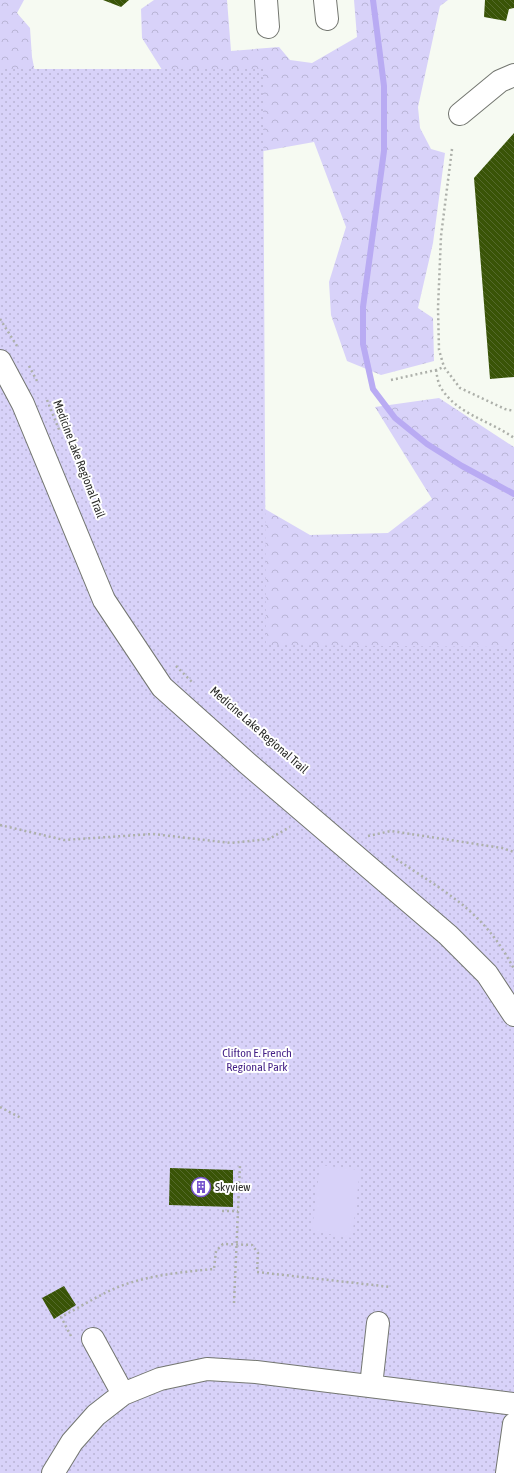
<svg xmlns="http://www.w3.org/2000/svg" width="514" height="1473" font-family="'Asap Condensed',sans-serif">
<defs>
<pattern id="forest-crowns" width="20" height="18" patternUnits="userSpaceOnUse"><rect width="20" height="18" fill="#d8d2f9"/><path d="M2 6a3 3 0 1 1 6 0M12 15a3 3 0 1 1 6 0" fill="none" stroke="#b9b4d5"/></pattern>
<pattern id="park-dots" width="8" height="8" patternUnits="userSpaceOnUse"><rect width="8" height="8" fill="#d8d2f9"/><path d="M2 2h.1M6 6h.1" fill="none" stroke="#b9b4d5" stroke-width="1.8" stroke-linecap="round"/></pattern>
<pattern id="building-back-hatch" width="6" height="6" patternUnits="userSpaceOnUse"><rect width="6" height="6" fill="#395407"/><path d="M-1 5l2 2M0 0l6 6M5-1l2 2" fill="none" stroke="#54692c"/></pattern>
</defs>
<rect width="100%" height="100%" fill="#f6faf2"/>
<!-- forest -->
<path fill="url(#forest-crowns)" d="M0 0H24L17 13 30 28 32 57 43 113 176 92 142 38 141 9 154 0H227L231 51 279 47 290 60 312 63 357 37 354 0H448L440 6 418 107 420 128 431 149 445 153 433 243 418 308 433 318 434 361 381 375 347 361 331 315 329 282 346 227 314 142 224 158 0 290Z
M126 394 253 502 310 535 388 533 432 499 375 407 439 398 514 447V949L278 746Z"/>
<!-- park -->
<path fill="url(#park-dots)" d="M0 69H263L266 645 514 647V1473H0Z"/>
<!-- garden -->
<path fill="#d8d2f9" d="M320 1165 360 1170 352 1238 312 1231Z"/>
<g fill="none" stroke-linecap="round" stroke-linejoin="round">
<!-- stream -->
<path stroke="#b9abf3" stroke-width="6" d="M373 0 384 86V151L363 307V344L373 389 395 418 427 444 462 466 514 494"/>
</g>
<!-- building -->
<path fill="url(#building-back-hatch)" d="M103 0H129L121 7Z
M485 0H514V8L509 9 506 21 484 17Z
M514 133V377L490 379 474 178Z
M170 1168 233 1170V1207L169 1205Z
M64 1286 76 1305 54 1319 42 1298Z"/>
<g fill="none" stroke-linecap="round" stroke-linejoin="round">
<!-- minor casing -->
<g stroke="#737670" stroke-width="24">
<path id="minor" d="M266 0 268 27
M325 0 327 19
M460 114 500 81 514 75
M0 361 23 404 104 600 162 687 247 763 448 935 487 974 514 1015
M93 1339 123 1394
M371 1386 378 1323
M53 1473 72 1442 96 1415 123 1394 160 1379 207 1369 256 1372 514 1404
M507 1473 514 1424"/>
</g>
<!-- path -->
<path stroke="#adb0aa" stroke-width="2.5" stroke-dasharray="2 3" stroke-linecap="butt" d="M452 149 441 236 438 308 439 350 444 367 460 388 505 409 514 411
M0 319 17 346
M29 366 37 381
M436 370C437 376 438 383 441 388 458 415 489 420 514 438
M391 380 436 370 444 367
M47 400 60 432
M176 666 192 682
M0 825 64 840 153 834 231 843 269 839 290 827
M368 836 391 831 502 848 514 852
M392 856C445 893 482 908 514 969
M0 1107 21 1118
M222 1211H238
M234 1303 240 1165
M71 1336 61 1317C80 1307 99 1295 118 1287 149 1275 182 1272 214 1269L216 1251 223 1244 252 1245 258 1253 257 1272 391 1287"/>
<!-- minor -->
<use href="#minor" stroke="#fff" stroke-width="22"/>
</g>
<!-- icons -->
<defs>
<g id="building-ring" transform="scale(1)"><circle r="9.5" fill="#fff" stroke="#7754ce" stroke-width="1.5"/><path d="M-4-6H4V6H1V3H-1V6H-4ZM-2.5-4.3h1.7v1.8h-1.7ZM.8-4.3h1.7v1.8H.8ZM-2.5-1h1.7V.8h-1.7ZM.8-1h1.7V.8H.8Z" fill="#7754ce"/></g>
</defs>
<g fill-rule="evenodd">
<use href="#building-ring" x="201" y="1187"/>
</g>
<g text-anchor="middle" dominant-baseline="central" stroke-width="4" stroke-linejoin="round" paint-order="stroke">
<!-- street labels -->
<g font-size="12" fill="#292a27" stroke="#fff">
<text transform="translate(79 459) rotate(69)">Medicine Lake Regional Trail</text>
<text transform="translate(259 730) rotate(41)">Medicine Lake Regional Trail</text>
</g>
<!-- park labels -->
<g font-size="12" fill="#431f86" stroke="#fff">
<text x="257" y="1053">Clifton E. French<tspan x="257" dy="14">Regional Park</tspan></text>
</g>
<!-- poi labels -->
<g font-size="12" fill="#292a27" stroke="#fff" text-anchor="start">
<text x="215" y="1187">Skyview</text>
</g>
</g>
</svg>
